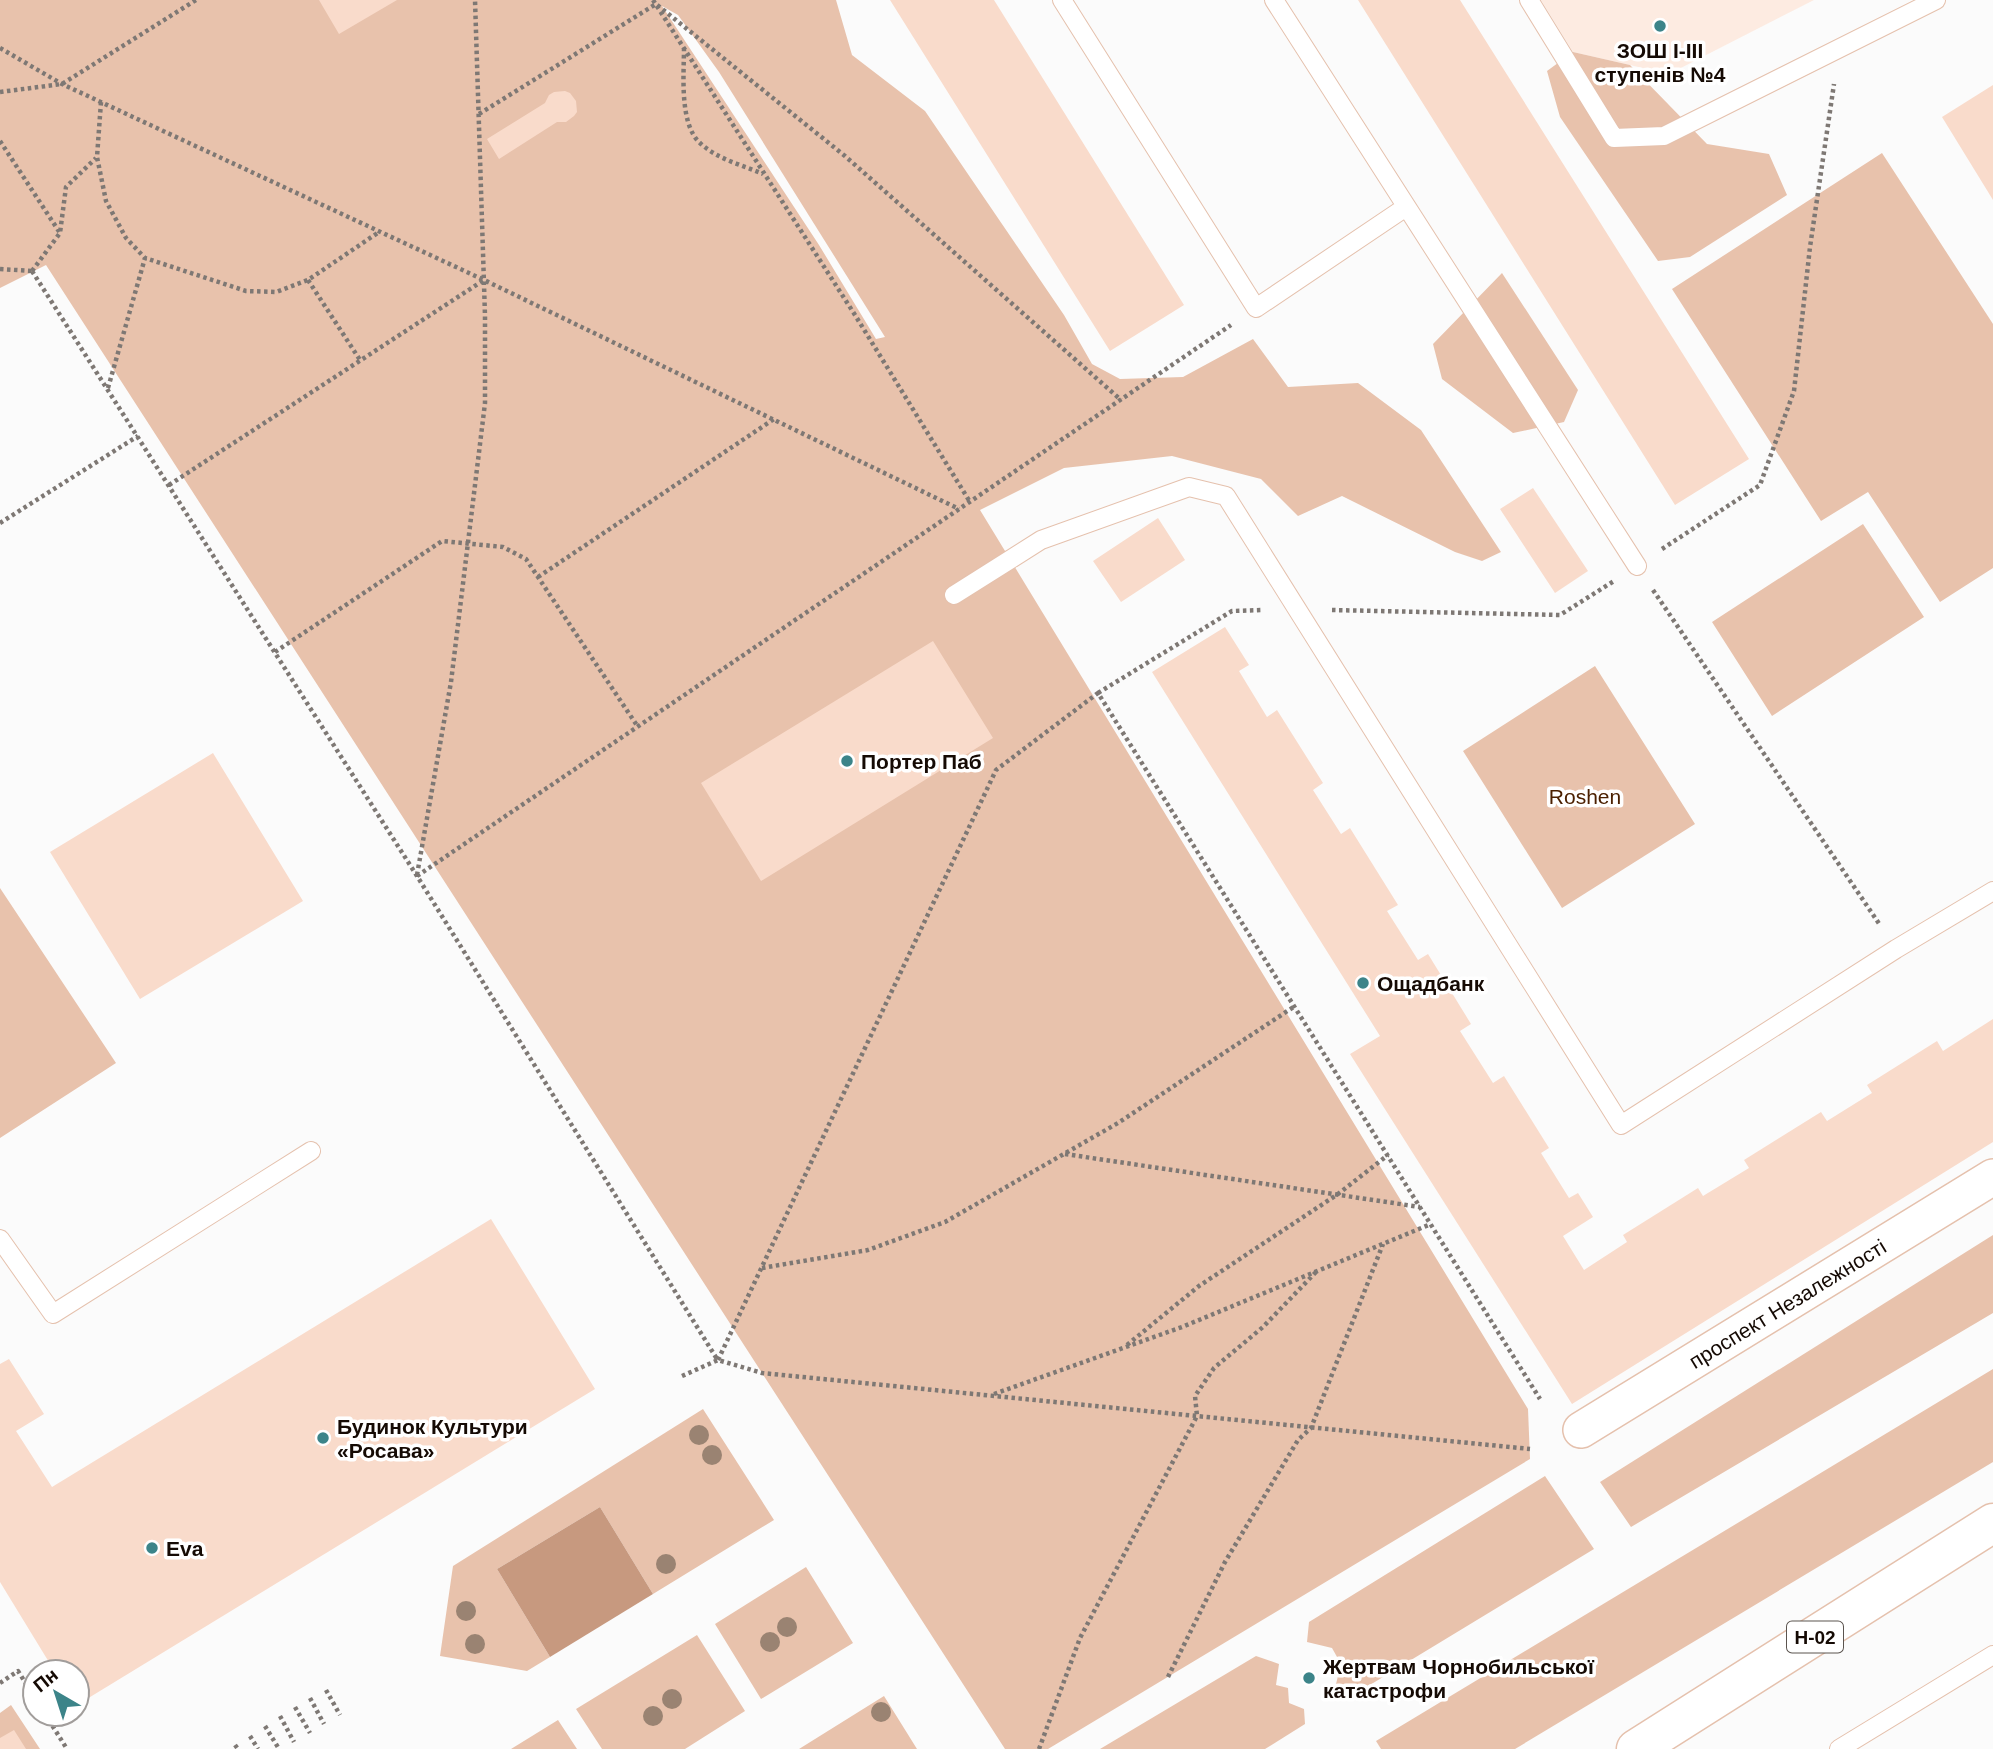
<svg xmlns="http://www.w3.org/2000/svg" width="1993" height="1749" font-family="Helvetica,sans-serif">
<rect width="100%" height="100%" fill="#fbfbfb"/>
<!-- built -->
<path fill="#fdebe1" d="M1541 0H1814L1669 74 1573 52Z"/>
<!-- green -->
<path fill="#e8c2ac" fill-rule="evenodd" d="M0 0H836L852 55 925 111 1064 315 1092 364 1120 379 1183 377 1253 339 1288 387 1358 383 1421 430 1501 552 1482 561 1455 552 1342 496 1298 516 1261 479 1172 456 1064 468 980 510 1528 1409 1530 1459 1048 1749H1005L46 265 0 288ZM662 6 678 15 719 72 885 337 876 339 819 245Z
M1573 52 1630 65 1707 144 1769 154 1787 195 1690 257 1658 261 1560 117 1547 71Z
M1882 153 1993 324V568L1940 602 1868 492 1821 521 1672 289Z
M1502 273 1578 390 1564 422 1513 433 1442 379 1433 344Z
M1863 524 1924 617 1772 716 1712 622Z
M1595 666 1695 824 1562 908 1463 751Z
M0 888 116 1063 0 1138Z
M1993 1235V1313L1631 1527 1600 1482Z
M1993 1369V1462L1515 1749H1381L1376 1741Z
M703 1409 774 1520 653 1594 600 1507 497 1569 550 1657 527 1671 440 1656 453 1566Z
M1545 1476 1594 1549 1355 1694 1335 1688 1341 1664 1332 1648 1307 1642 1309 1622Z
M806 1567 853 1643 761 1699 715 1624Z
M697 1635 745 1711 685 1749H602L576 1709Z
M1256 1656 1279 1664 1276 1685 1288 1688 1289 1703 1304 1709 1305 1724 1265 1749H1100Z
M884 1696 917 1749H799Z
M11 1705 40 1749H0V1713Z
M558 1720 577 1749H511Z"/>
<!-- water -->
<path fill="#c7997f" d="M600 1507 653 1594 550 1657 497 1569Z"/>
<!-- building -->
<path fill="#f9dbcb" d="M319 0H397L339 34Z
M890 0H994L1184 305 1110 351Z
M1358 0H1460L1749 459 1675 505Z
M1993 85V200L1942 117Z
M565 91 570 93 576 101 577 112 574 116 566 122H557L499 159 487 139 545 103 549 95 554 92Z
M1533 488 1588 571 1555 593 1500 509Z
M1158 518 1185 560 1121 602 1093 561Z
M1225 627 1249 665 1239 671 1267 717 1277 710 1323 783 1313 790 1341 834 1350 828 1398 905 1387 911 1418 960 1428 954 1471 1024 1460 1031 1493 1083 1504 1076 1549 1148 1541 1153 1569 1198 1578 1193 1593 1217 1563 1236 1584 1270 1627 1242 1623 1235 1698 1188 1703 1196 1749 1168 1744 1160 1821 1112 1827 1121 1872 1093 1867 1085 1937 1041 1943 1051 1993 1019V1142L1572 1404 1350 1054 1380 1036 1152 672Z
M933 641 993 738 761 881 701 783Z
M213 753 303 901 140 999 50 852Z
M491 1219 595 1389 77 1705V1672H55L0 1582V1364L9 1359 44 1414 16 1431 52 1487Z
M14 1730 26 1749H0V1738Z"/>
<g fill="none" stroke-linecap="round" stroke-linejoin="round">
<!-- lane casing -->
<g stroke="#e5c1ad" stroke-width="20">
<path id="lane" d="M1062 0 1256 308 1406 207
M1274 0 1637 566
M1529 0 1614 138 1664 136 1936 0
M954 595 1041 540 1189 487 1226 496 1621 1125 1896 949 1993 891
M0 1239 53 1314 311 1151
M1839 1749 1993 1655"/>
</g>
<!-- street casing -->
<g stroke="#e5c1ad" stroke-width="38">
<g id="street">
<path id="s1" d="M1581 1430 1993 1177"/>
</g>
</g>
<!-- primary casing -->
<g stroke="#e5c1ad" stroke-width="41">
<path id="primary" d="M1636 1749 1993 1523"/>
</g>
<!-- path -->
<path stroke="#7e7874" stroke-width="4.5" stroke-dasharray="3.5 3.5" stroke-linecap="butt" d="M653 0 855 315 970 502
M0 48 62 84 484 280 959 509
M684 48C684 74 679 124 700 143 717 159 742 165 763 174
M0 92 62 84 196 0
M101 102 97 157 106 201 126 238 145 258 246 291 276 292 308 280 379 232
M479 114 656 4 845 156 1121 400
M0 141 60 233
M0 269 32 271
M32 271 417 876 717 1359
M32 271 60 233 66 187 96 158
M308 280 360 360
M108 388 145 258
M169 485 484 280
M0 523 138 436
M1662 549 1760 485 1794 391 1810 247 1834 84
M538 577 774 419
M1653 590 1880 925
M1332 610 1560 615 1614 581
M275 652 442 541 503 547 526 559 638 727
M1098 693 1232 611 1263 610
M417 875 451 682 485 403V316L475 0
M417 876 1231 325
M1065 1154 1420 1207
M762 1268 868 1250 945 1222 1118 1123 1295 1006
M1127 1345 1199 1286 1338 1194 1388 1155
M718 1360 996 770 1098 693 1540 1399
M682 1376 718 1360 762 1373 1530 1449
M994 1394 1182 1327 1431 1224
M1168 1677 1225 1562 1298 1440 1311 1428 1383 1244
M0 1683 18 1671 35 1698
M326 1690 340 1715
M310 1698 324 1724
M295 1707 310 1733
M45 1714 67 1749
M280 1716 294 1742
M265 1726 279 1749
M250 1736 258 1749
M235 1745 238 1749
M1039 1749 1080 1638 1197 1416 1195 1396 1214 1368 1263 1327 1316 1272"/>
<!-- lane -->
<use href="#lane" stroke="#fff" stroke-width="18"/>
<!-- street -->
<use href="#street" stroke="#fff" stroke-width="35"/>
<!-- primary -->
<use href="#primary" stroke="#fff" stroke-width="38"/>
</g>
<!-- trees -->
<g fill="#9a8372">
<circle cx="699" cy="1435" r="10"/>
<circle cx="712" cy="1455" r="10"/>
<circle cx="666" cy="1564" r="10"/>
<circle cx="466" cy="1611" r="10"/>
<circle cx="787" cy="1627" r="10"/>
<circle cx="770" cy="1642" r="10"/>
<circle cx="475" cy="1644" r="10"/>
<circle cx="672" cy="1699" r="10"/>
<circle cx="881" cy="1712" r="10"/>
<circle cx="653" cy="1716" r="10"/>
</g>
<!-- markers -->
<g fill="#3c8489" stroke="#fff" stroke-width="2.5">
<circle cx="1660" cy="26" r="7"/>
<circle cx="847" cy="761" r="7"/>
<circle cx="1363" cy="983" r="7"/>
<circle cx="323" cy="1438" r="7"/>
<circle cx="152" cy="1548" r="7"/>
<circle cx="1309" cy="1678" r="7"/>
</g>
<g text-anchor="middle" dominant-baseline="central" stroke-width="7" stroke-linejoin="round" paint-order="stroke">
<!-- shield labels -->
<rect fill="#fff" stroke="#5b544f" stroke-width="2" x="1787" y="1621.5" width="56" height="31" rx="5"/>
<g font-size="19" font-weight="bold" fill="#150a04">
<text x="1815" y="1637">Н-02</text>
</g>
<!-- poi labels -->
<g font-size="21" font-weight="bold" fill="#150a04" stroke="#fff" text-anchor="start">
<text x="1660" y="50" text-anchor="middle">ЗОШ І-ІІІ<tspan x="1660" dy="24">ступенів №4</tspan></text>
<text x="861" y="761">Портер Паб</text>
<text x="1377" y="983">Ощадбанк</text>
<text x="337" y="1426">Будинок Культури<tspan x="337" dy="24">«Росава»</tspan></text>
<text x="166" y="1548">Eva</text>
<text x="1323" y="1666">Жертвам Чорнобильської<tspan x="1323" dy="24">катастрофи</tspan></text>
</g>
<!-- park labels -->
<g font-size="21" fill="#4b2001" stroke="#fff">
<text x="1585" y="796">Roshen</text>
</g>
<!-- street labels -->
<g font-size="21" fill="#150a04" stroke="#fff">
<text stroke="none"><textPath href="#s1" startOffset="242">проспект Незалежності</textPath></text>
</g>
</g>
<!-- north arrow -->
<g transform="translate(56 1693) rotate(321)"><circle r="33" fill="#ffffff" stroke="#a19d9b" stroke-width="2"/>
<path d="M0-5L12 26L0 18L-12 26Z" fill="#3c8489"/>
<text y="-10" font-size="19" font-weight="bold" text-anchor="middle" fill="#150a04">Пн</text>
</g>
</svg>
